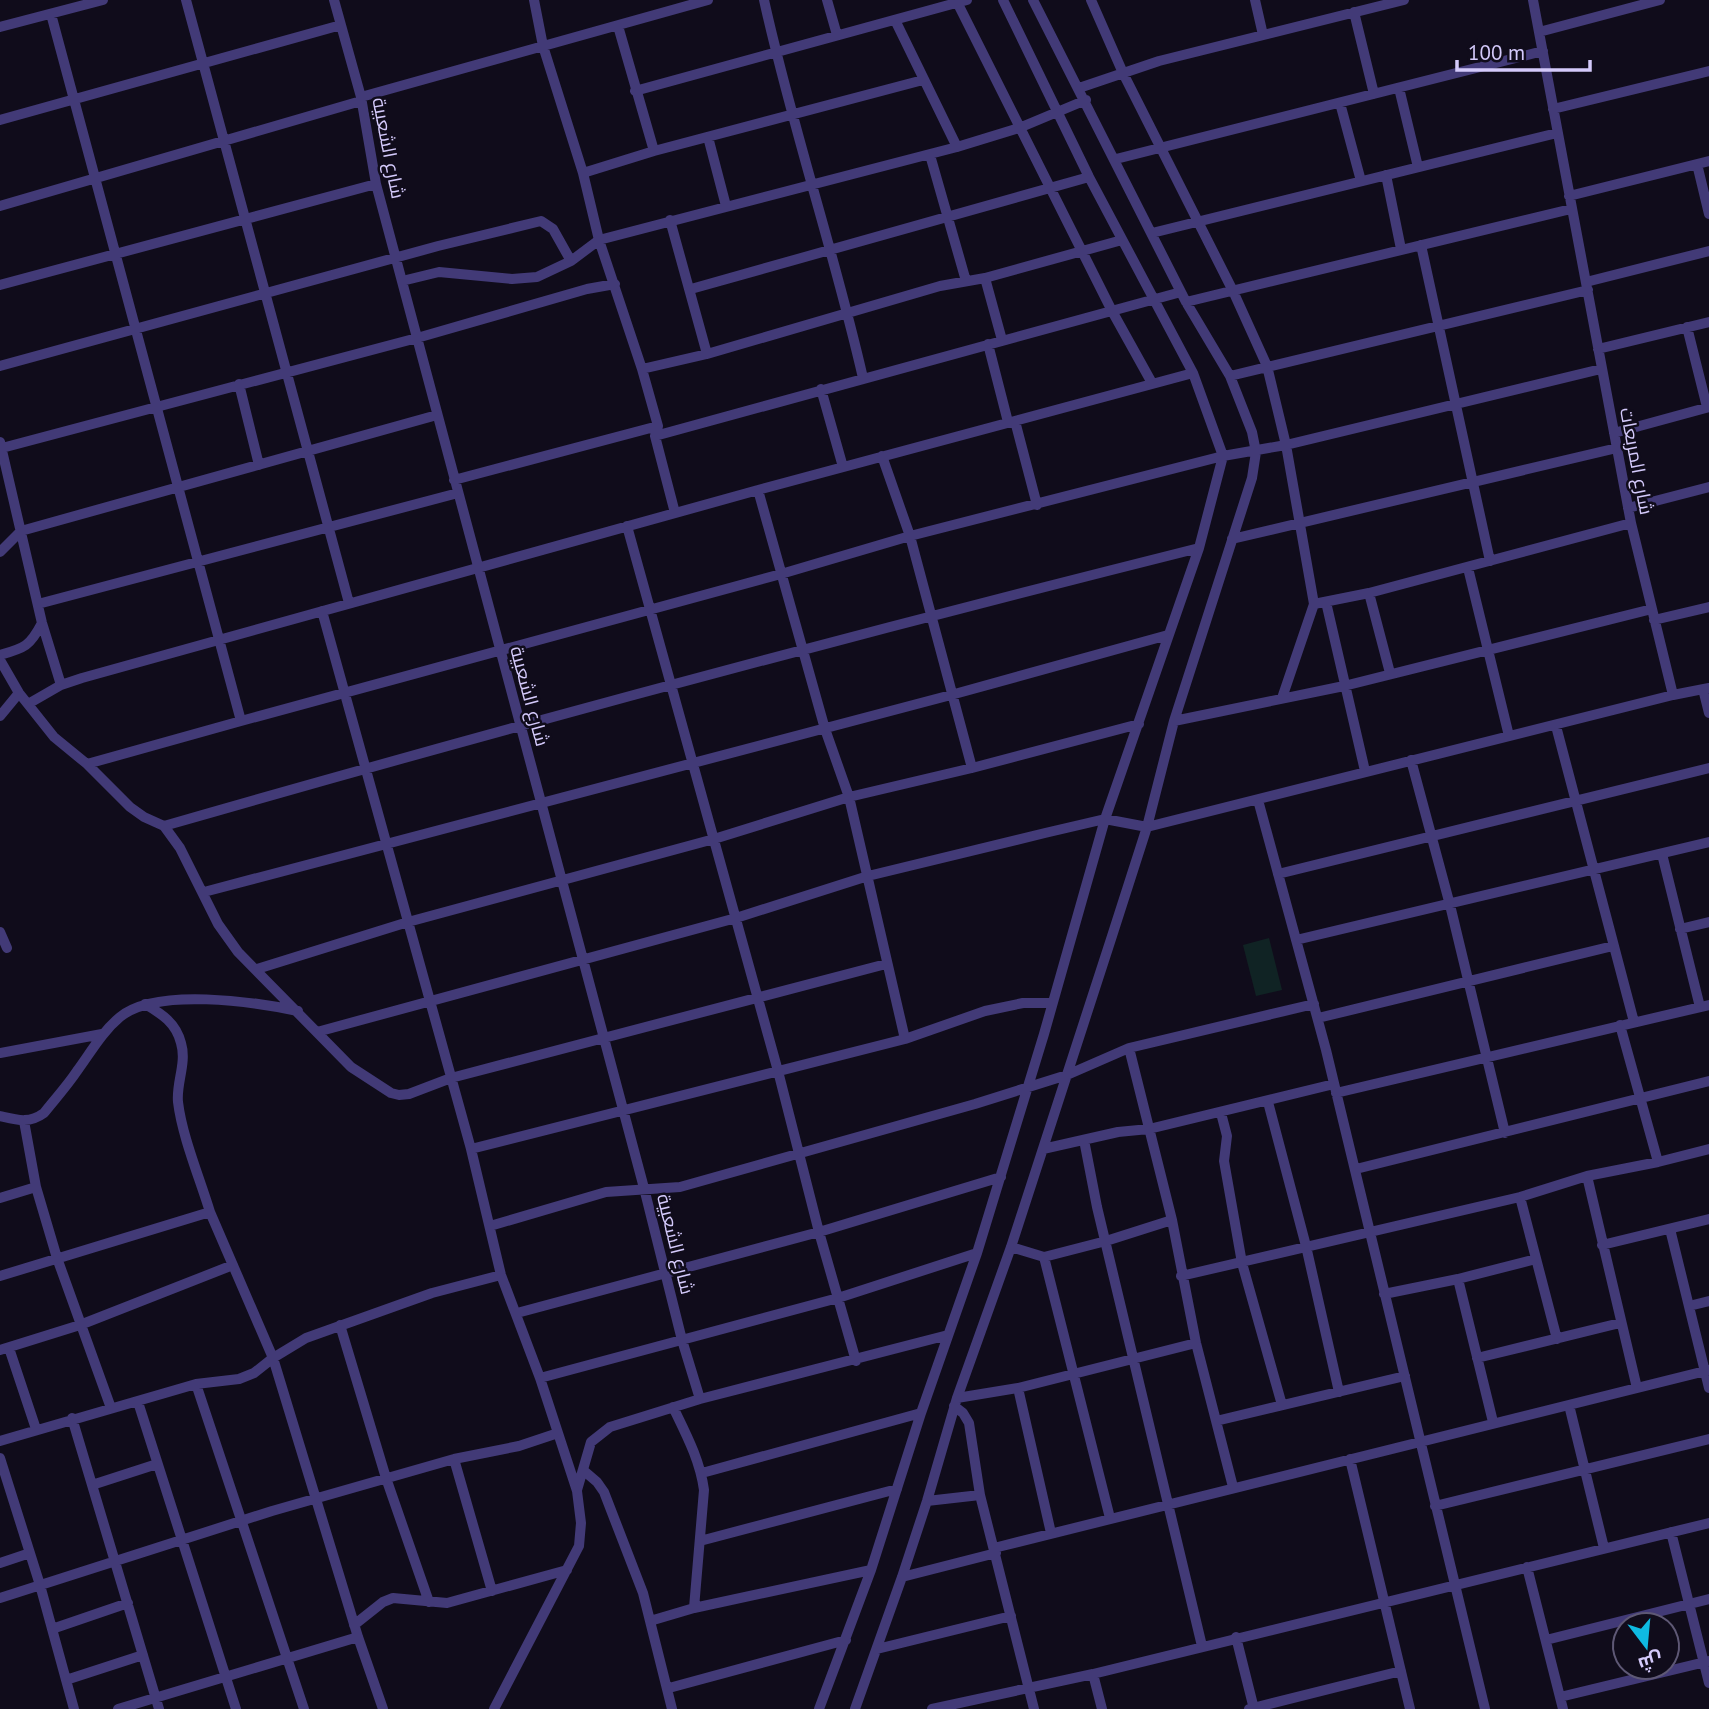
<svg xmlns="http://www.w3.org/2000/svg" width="1709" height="1709" font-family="'PT Sans',Cairo,sans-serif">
<rect width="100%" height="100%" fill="#100c1b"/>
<!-- grass -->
<path fill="#102324" d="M1269 938 1282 990 1256 996 1243 945Z"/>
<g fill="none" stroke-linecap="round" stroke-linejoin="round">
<!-- minor -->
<path stroke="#423a77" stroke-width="10" d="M186 0 349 603
M334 0 361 97 376 184 644 1188 682 1340 700 1399
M534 0 543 46 583 173 599 240 642 369 658 426 655 436 675 513
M764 0C792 127 834 251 863 378
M827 0 837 35
M956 0 1112 311 1152 383
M1091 0 1123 73 1233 291 1267 366 1286 445 1314 604 1282 698
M1255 0 1263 35
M1533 0 1631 523 1673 695 1709 688
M1354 12 1374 94
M51 14 241 721
M895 20 957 147
M618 26 654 151
M0 27 103 0
M1539 32 1660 0
M1079 88 1159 61 1404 0
M1399 88 1418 167
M635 91 967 0
M361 97 708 0
M1340 103 1361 181
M1553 109 1709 71
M0 120 341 25
M708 137 726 206
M930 155 966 281
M1116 159 1543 51
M1697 164 1709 214
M583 173 654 151 923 80
M1386 175 1401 249
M1569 196 1709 161
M0 206 361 101
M670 220 707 354
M1152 233 1557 133
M1421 245 1490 561
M985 278 1002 340
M402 281 439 272 512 279 537 277 571 261 599 240 957 147 1019 128 1086 100
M1586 282 1709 251
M0 285 376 184
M691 289 1089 177
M1186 302 1571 209
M1687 327 1707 407
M988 344 1008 422
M1598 349 1709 322
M0 366 438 246 541 221 553 229 571 261
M642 369 707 354 940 286 985 278 1122 240
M1230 376 1588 290
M239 384 259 465
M821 389 843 467
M1015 421 1037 505
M1614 433 1709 407
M655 436 1181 292
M0 442 42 623 61 685
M2 448 417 338 587 289 615 284
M882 456 910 536 972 768
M454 480 658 426
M758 490 825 729 849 797 905 1039
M1628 508 1709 487
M627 526 778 1071 819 1232 856 1361
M1232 539 1617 448
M0 552 21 531 437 415
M1468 568 1509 736
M1369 593 1390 673
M1326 602 1365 771
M38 604 458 493
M1314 604 1369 593 1631 523
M322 611 471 1149 501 1275 540 1378 577 1491 581 1523 579 1546 494 1709
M1654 620 1709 607
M0 655C25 648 30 646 42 623
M0 660 19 693 54 737 87 764 130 807 144 817 164 826 180 848 218 924 238 952 351 1067 391 1093 399 1095 409 1094 451 1078 886 964
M1703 689 1709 713
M28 704 61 685 82 678 758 490 1193 373
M0 716 19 693
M1174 721 1344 686 1652 609
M1556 726 1634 1022
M1411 760 1450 905 1505 1133
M87 764 241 721 781 574 910 536 1223 456 1286 445 1601 369
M1258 800 1326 1050 1485 1709
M164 826C508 727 852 635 1199 548
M1662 854 1700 1007
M1278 874 1709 768
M204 892 951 695 1168 635
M1680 929 1709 922
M0 932 7 948
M1296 940 1709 842
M257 969 408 922 714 839 849 797 972 768 1139 724
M1318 1018 1613 946
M1620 1025 1658 1162
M317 1032 736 918 868 876 1045 833 1105 819 1147 827 1673 695
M1129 1048 1172 1220 1196 1343 1233 1487
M0 1053 102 1034
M1336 1093 1709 1005
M1268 1102 1306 1246 1339 1392
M1221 1113 1227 1136 1224 1161 1242 1263 1282 1405
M0 1116C17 1120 29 1124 44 1113 55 1099 67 1086 77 1071 91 1052 102 1032 120 1017 156 987 255 1002 298 1011
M24 1121 36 1187 57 1258 111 1408
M1084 1140 1097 1207 1202 1646
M471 1149 905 1039 985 1011 1023 1003H1052
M1043 1149 1118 1132 1149 1129 1334 1084
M1356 1169 1709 1081
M1587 1176 1637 1388
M1520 1197 1557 1339
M0 1198 36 1187
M210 1212 273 1358 358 1637 383 1709
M490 1226 606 1192 680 1187 975 1104 1067 1075 1129 1048 1314 1004
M1670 1229 1709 1388
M1602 1245 1709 1219
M1011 1247 1044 1257 1106 1241 1172 1220
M1044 1257 1110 1518
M0 1276 210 1212C200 1179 182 1136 178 1102 176 1083 187 1063 181 1043 176 1023 162 1014 145 1004
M1181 1276 1520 1197 1587 1176 1658 1162 1709 1149
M1458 1279 1493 1422
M1384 1294 1458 1279 1536 1259
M1689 1306 1709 1301
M517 1313 819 1232 1001 1177
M340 1325 386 1478 429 1602
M9 1348 36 1429
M0 1350 80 1325 233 1265
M1477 1358 1620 1323
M540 1378 838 1298 977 1253
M196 1384 304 1709
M1018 1388 1051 1533
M957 1398 1018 1388 1196 1343
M138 1402 236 1709
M1569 1405 1604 1548
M954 1406 963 1413 969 1423 980 1495 1034 1709
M673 1407C686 1434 700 1460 704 1490L694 1608 871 1570
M72 1418 159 1709
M1216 1421 1405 1376
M0 1441 196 1384 239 1379 254 1373 273 1358 306 1338 432 1293 501 1275
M0 1458 40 1585 74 1709
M454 1459 492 1591
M1350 1459 1410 1709
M583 1470 597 1482 604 1492 643 1593 672 1709
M702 1473 921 1413
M92 1485 157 1464
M577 1490 591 1442 610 1427 700 1399 948 1335
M927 1501 980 1495
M1435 1506 1709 1439
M1671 1532 1709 1683
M700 1541 897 1489
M994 1548 1709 1370
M0 1563 30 1553
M1527 1567 1563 1709
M902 1577 996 1553
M0 1598 272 1511 454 1459 519 1446 558 1433
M650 1621 694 1608
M354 1625 383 1602 393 1598 447 1603 567 1570
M52 1629 128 1603
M1236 1637 1254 1709
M1546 1640 1709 1599
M877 1649 1011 1616
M1093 1674 1102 1709
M66 1680 143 1655
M669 1688 846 1640
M1560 1697 1709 1661
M118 1709 358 1637
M819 1709 871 1570 921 1413 977 1253 1044 1034 1105 819 1199 548 1223 456 1193 373 1089 177 1003 0
M855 1709 902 1577 927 1501 957 1398 1011 1247 1112 936 1147 827 1174 721 1252 478 1256 452 1252 432 1230 376 1186 302 1033 0
M932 1709 1093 1674 1709 1523
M1249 1709 1401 1671"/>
</g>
<g text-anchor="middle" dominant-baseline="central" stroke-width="5" stroke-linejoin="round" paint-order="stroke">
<!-- street labels -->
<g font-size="19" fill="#d4cafb" stroke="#100c1b">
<text transform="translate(389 148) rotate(79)">شارع الشعبية</text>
<text transform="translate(1637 461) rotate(79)">شارع المربعات</text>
<text transform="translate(530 696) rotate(75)">شارع الشعبية</text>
<text transform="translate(676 1244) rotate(76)">شارع الشعبية</text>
</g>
</g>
<!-- north arrow -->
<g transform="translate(1646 1646) rotate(164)"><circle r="33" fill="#100c1b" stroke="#5e5875" stroke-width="2"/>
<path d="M0-5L12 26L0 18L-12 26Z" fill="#0fbae2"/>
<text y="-10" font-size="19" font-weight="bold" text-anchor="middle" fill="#d4cafb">ش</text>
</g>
<!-- scale -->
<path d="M1457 60v10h133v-10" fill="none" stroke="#d4cafb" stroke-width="3.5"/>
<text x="1468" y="60" font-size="21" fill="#d4cafb" stroke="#100c1b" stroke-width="5" paint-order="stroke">100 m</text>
</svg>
